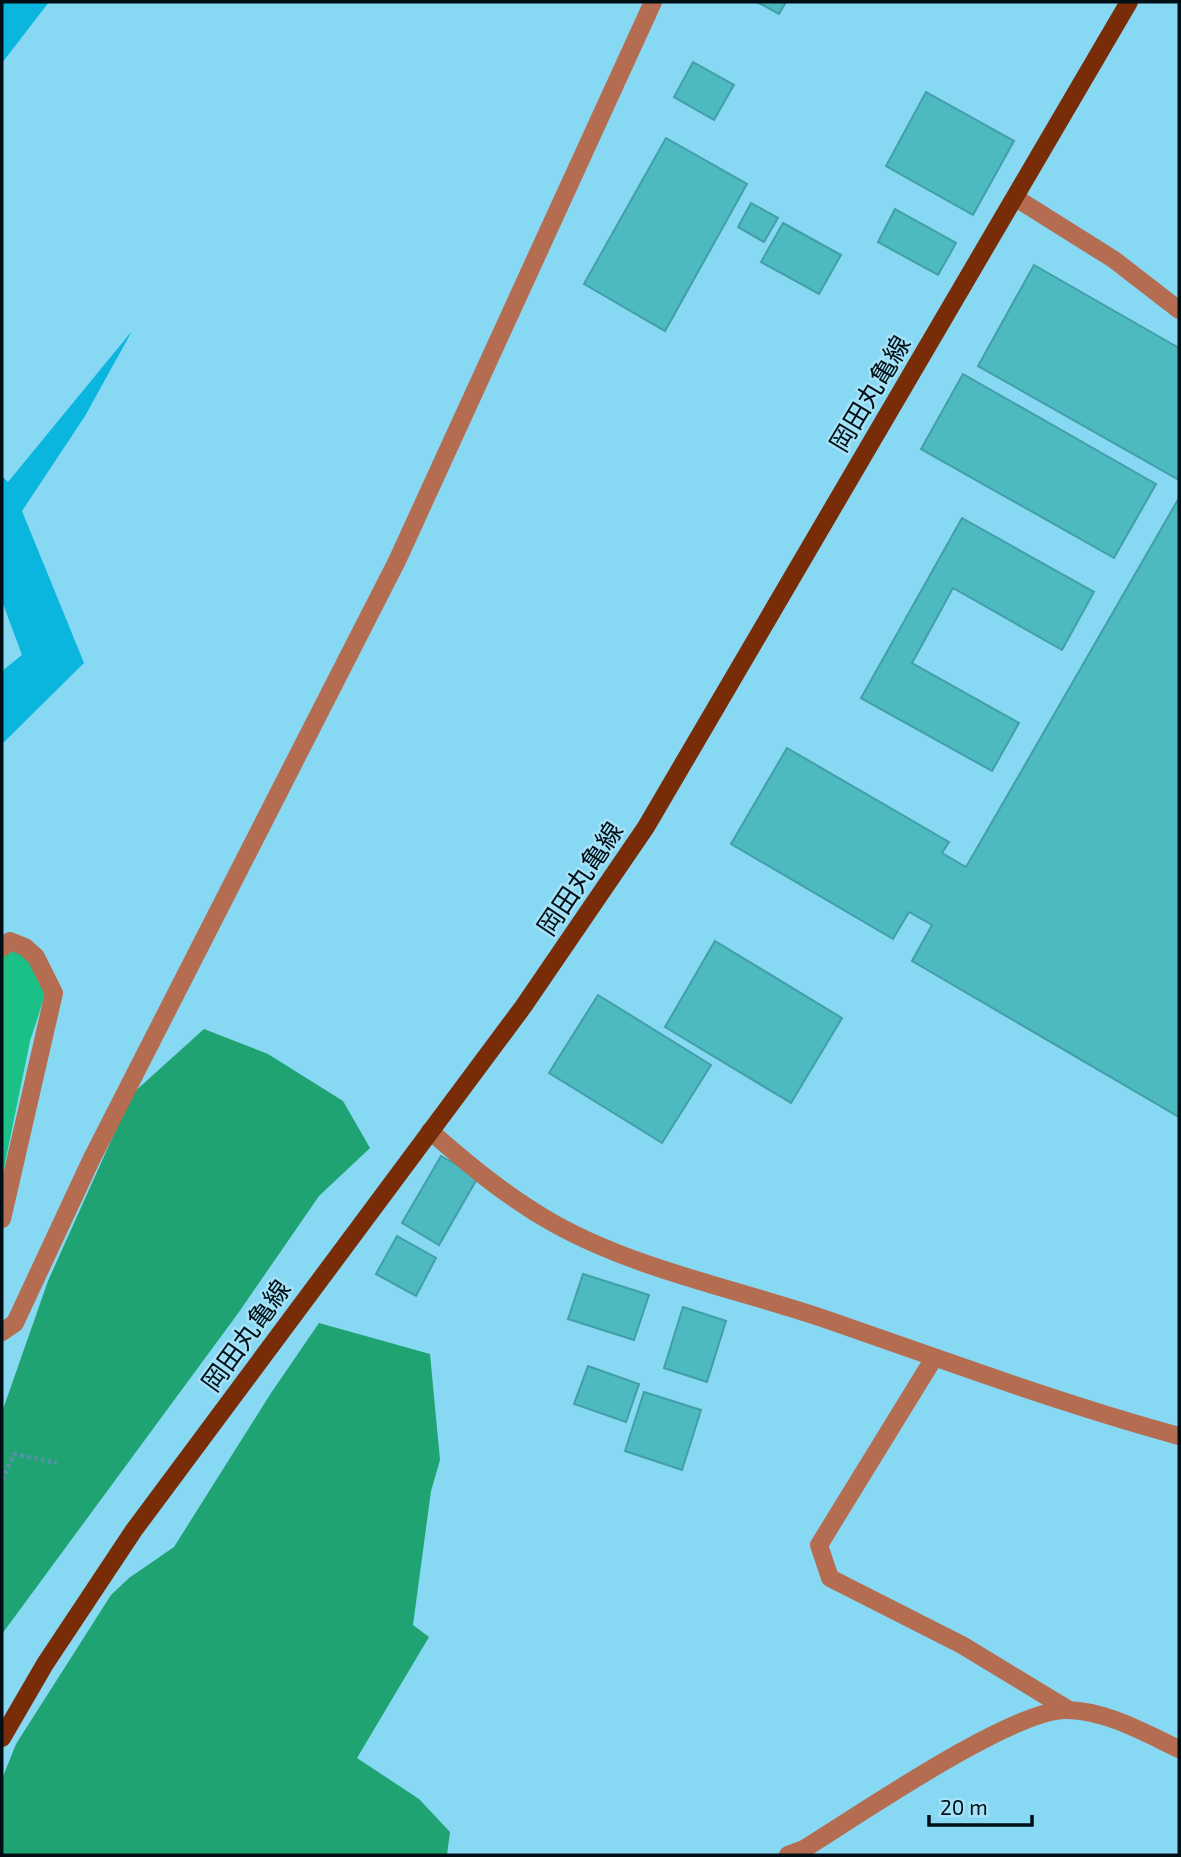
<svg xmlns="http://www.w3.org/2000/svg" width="1181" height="1857" font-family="'Exo 2','Noto Sans JP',sans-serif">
<rect width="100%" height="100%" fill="#87d8f3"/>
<!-- green -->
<path fill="#1ac086" d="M2 945C26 948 36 969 47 989L30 1041 2 1178Z"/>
<!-- forest -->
<path fill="#20a372" d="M204 1029 268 1054 343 1101 370 1148 319 1196 239 1312 2 1634V1412L48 1281 132 1094Z
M319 1323 430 1354 440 1460 431 1491 413 1625 429 1637 357 1758 419 1799 450 1832 447 1855H2V1779L16 1744 111 1595 129 1578 174 1547 271 1393Z"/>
<!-- water -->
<path fill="#0ab5de" d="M2 2H49L2 63Z
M132 331 85 416 22 511 84 663 2 744V671L22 655 2 601V476L8 482Z"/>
<!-- building -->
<path fill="#4db9c1" stroke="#419fa6" stroke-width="2" d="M757 2H786L779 14Z
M693 62 734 85 714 120 674 97Z
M926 92 1014 141 973 215 886 166Z
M666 138 747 184 665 331 584 284Z
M751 203 778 218 764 242 738 227Z
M895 209 956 243 938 275 878 242Z
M783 223 841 255 819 294 761 262Z
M1034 265 1179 348V480L978 366Z
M963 374 1156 484 1114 558 921 449Z
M1179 498V1117L912 961 932 925 909 912 893 939 731 844 787 748 949 842 942 853 966 867Z
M962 518 1094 592 1062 650 953 588 912 663 1019 723 992 771 861 698Z
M715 941 842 1018 791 1103 665 1027Z
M598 995 711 1065 662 1143 549 1073Z
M441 1156 478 1177 439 1245 402 1223Z
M397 1236 436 1258 416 1296 376 1274Z
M583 1274 649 1295 634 1340 568 1319Z
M683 1307 726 1321 707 1382 664 1368Z
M588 1366 639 1384 626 1422 574 1404Z
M644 1392 701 1410 682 1470 625 1451Z"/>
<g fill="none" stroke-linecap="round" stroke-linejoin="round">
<!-- path -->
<path stroke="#5791a5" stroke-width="4.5" stroke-dasharray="3.5 3.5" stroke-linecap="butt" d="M2 1480 14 1454 57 1463"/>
<!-- minor -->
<path stroke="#b56d51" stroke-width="18" d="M1016 198 1113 259 1179 310
M2 948 10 941 25 947 36 957 54 993 2 1219
M430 1131C469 1165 507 1197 553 1223 635 1269 733 1288 822 1318 941 1359 1058 1403 1179 1436
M2 1332 15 1323 92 1158 397 561 653 2
M934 1358 819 1545 830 1578 962 1645 1069 1710
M788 1855 804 1849C856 1817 1015 1707 1068 1710 1107 1711 1145 1733 1179 1749"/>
<!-- major -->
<path stroke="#782d08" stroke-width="18" d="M2 1738 45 1664 134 1530 523 1007 646 827 1129 2"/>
</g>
<g text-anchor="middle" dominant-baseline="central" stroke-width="5" stroke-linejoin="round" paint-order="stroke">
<!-- street labels -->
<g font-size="26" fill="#000f16" stroke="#a4e2f8">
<text transform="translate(869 393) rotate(-59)">岡田丸亀線</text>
<text transform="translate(579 878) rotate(-56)">岡田丸亀線</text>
<text transform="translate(245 1335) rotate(-54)">岡田丸亀線</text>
</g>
</g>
<!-- border -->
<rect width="1181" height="1857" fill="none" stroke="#000f16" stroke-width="7"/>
<!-- scale -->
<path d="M929 1815v10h103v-10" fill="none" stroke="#000f16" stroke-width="3.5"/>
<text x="940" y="1815" font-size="21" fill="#000f16" stroke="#a4e2f8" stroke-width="5" paint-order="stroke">20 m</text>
</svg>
